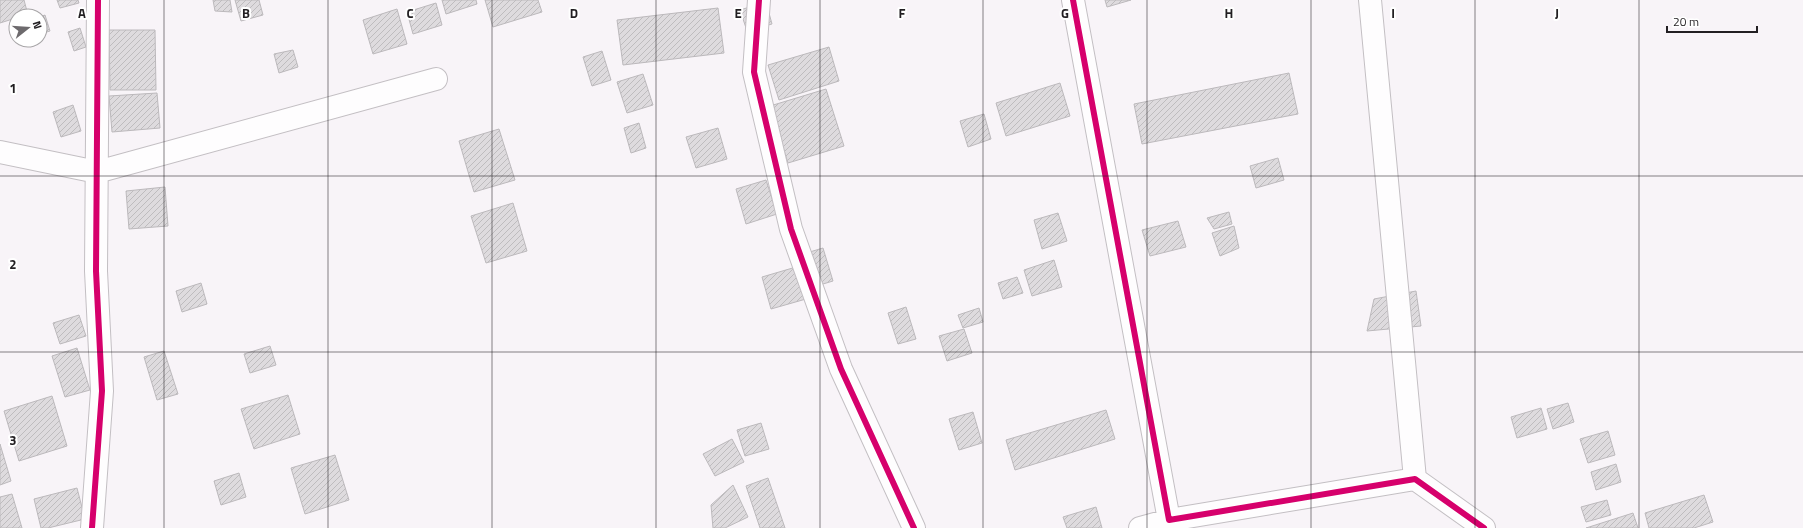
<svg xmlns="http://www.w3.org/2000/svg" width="1803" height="528" font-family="'Titillium Web',sans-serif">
<defs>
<pattern id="building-hatch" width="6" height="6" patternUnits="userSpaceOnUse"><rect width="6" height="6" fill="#dedbde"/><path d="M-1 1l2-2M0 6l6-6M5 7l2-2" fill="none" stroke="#bebcbe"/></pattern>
</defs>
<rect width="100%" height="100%" fill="#f8f4f8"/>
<!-- building -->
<path fill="url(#building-hatch)" stroke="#bcb9bc" d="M0 0H24L28 15 16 16V18L0 23Z
M57 0H78L79 3 60 8Z
M213 0H230L232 12 215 11Z
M235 0H259L263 15 241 21Z
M442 0H476L477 4 446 14Z
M485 0H538L542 12 493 27Z
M1105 0H1131L1107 7Z
M766 2 772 24 747 31 740 10Z
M436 3 442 25 413 34 407 12Z
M718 8 724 53 623 65 617 20Z
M397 9 407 44 373 54 363 20Z
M45 15 50 31 40 34V17Z
M80 28 86 47 74 51 68 32Z
M109 30H155L156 90H110Z
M829 47 839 81 779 100 768 65Z
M293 50 298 67 279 73 274 54Z
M602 51 611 80 592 86 583 57Z
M1289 73 1298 114 1142 144 1134 104Z
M643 74 653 105 627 113 617 82Z
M1060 83 1070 116 1006 136 996 103Z
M826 89 844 146 788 163 770 106Z
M157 93 160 128 112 132 109 96Z
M73 105 81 131 61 137 53 112Z
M984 114 991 139 968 147 960 121Z
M639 123 646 148 631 153 624 128Z
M718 128 727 159 696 168 686 137Z
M499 129 515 180 474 192 459 141Z
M1278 158 1284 180 1256 188 1250 166Z
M766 180 777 214 746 224 736 189Z
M165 187 168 226 129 229 126 191Z
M513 203 527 251 486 263 471 216Z
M1229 212 1232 224 1214 229 1207 218Z
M1058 213 1067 241 1042 249 1034 220Z
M1178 221 1186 247 1150 256 1142 230Z
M1234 226 1239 248 1220 256 1212 233Z
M823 248 833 281 813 287 803 254Z
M1054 260 1062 287 1032 296 1024 270Z
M796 267 806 299 771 309 762 277Z
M1017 277 1023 293 1003 299 998 283Z
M201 283 207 304 182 312 176 291Z
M1416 291 1421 326 1367 331 1374 299Z
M906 307 916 339 898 344 888 313Z
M979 308 983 322 963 328 958 315Z
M79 315 86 336 60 344 53 323Z
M964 329 972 353 947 361 939 336Z
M270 346 276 365 250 373 244 354Z
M77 348 90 390 65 397 52 356Z
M164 351 178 394 157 400 144 357Z
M288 395 300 434 254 449 241 409Z
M52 396 67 446 19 461 4 411Z
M1568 403 1574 422 1553 429 1547 409Z
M1541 408 1547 429 1517 438 1511 417Z
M1106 410 1115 439 1015 470 1006 440Z
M973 412 982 443 959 450 949 419Z
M761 423 769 449 745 456 737 430Z
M1608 431 1615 455 1588 463 1580 439Z
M732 439 744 462 715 476 703 454Z
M0 444 11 481 0 485Z
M335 455 349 500 305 514 291 468Z
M1616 464 1621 482 1596 490 1591 472Z
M239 473 246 497 221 505 214 481Z
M768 478 785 528H760L746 486Z
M733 485 748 517 725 528H713L711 505Z
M77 488 85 519 48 528H41L34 499Z
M12 494 22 528H0V497Z
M1704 495 1713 522 1694 528H1649L1645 513Z
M1607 500 1611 515 1586 522 1581 507Z
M1096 507 1102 528H1067L1063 517Z
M1633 513 1638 528H1586Z"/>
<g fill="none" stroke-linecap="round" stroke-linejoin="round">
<!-- street casing -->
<g stroke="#c3bfc3" stroke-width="24">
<path id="street" d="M759 0 754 72 791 229 841 369 914 528
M1073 0 1169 520 1415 479 1484 528
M1370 0 1415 479
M0 152 97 172 436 79
M92 528 102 391 96 271 98 0
M1140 528 1169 520"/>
</g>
<!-- street -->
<use href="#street" stroke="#fefdfe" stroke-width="22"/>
<!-- cycleway casing -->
<g stroke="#fff" stroke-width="8">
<path id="cycleway" d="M759 0 754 72 791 229 841 369 914 528
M1073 0 1169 520 1415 479 1484 528
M92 528 102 391 96 271 98 0"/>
</g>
<!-- cycleway -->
<use href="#cycleway" stroke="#d6006c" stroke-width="6"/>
</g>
<!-- grid -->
<path fill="none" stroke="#221f22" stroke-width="1" stroke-opacity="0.55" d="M164 0V528M328 0V528M492 0V528M656 0V528M820 0V528M983 0V528M1147 0V528M1311 0V528M1475 0V528M1639 0V528M0 176H1803M0 352H1803"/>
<g font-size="13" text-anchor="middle" font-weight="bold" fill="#221f22" stroke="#fff" stroke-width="4" stroke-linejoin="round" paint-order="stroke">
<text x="82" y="18">A</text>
<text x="246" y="18">B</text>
<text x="410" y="18">C</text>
<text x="574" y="18">D</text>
<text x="738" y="18">E</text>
<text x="902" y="18">F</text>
<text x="1065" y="18">G</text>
<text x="1229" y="18">H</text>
<text x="1393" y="18">I</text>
<text x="1557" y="18">J</text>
<text x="13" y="93">1</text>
<text x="13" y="269">2</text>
<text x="13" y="445">3</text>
</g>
<!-- north arrow -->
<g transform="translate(28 28) rotate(73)"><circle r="19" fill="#ffffff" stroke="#a7a5a7"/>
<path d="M0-3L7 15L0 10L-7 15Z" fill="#6d6a6d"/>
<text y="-6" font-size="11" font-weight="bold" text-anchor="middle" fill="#221f22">N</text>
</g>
<!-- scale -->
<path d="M1667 26v6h90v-6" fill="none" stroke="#221f22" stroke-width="2"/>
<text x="1673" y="26" font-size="12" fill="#221f22" stroke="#ffffff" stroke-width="3" paint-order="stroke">20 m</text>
</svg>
